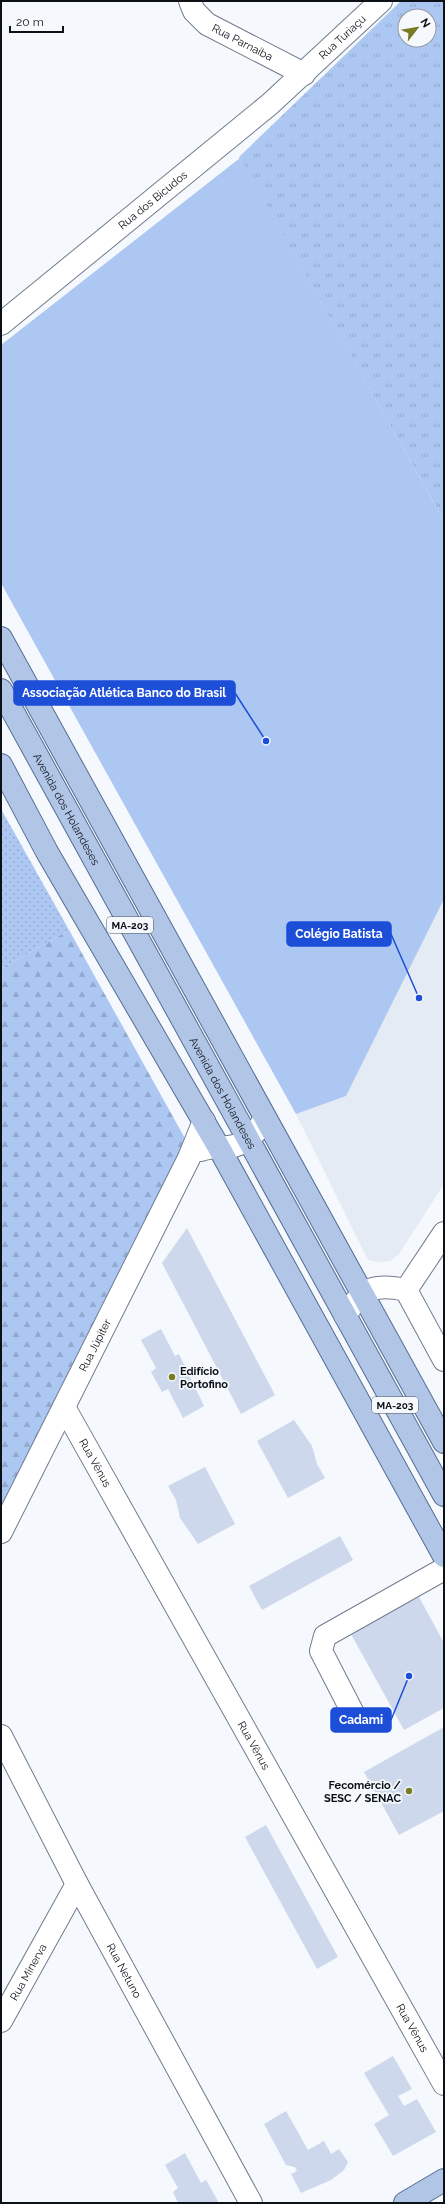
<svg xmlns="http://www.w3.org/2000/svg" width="445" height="2204" font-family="Raleway,sans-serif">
<defs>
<pattern id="grass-dots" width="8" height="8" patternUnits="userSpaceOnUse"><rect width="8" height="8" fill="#acc7f2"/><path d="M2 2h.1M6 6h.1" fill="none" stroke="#93aacf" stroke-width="1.8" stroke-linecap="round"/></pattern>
<pattern id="forest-firs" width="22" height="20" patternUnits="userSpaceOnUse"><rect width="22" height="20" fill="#acc7f2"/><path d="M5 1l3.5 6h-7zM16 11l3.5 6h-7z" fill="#93aacf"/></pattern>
<pattern id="park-tufts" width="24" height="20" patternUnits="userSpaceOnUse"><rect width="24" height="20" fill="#acc7f2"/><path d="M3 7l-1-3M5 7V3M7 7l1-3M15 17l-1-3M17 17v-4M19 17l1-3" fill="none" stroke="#93aacf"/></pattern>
</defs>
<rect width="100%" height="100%" fill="#f5f8fc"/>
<!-- built -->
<path fill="#e5ebf5" d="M444 899V1184L399 1254 390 1261 378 1262 368 1260 296 1114 346 1096Z"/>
<!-- grass -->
<path fill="url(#grass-dots)" d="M1 809 69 930 1 969Z"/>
<!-- forest -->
<path fill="url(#forest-firs)" d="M69 930 187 1142 1 1515V969Z"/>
<!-- park -->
<path fill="url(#park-tufts)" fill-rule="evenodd" d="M401 1H444V521L239 157ZM405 16H429V40H405Z"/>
<!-- pitch -->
<path fill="#acc7f2" d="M240 158 444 521V899L346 1096 296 1114 1 583V345Z"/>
<!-- building -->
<path fill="#cdd8ec" d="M187 1228 275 1395 241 1414 162 1263Z
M161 1329 175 1356 179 1354 204 1406 183 1418 168 1389 162 1392 151 1372 156 1368 141 1340Z
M294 1420 312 1446 317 1464 325 1478 288 1498 257 1441Z
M205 1467 235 1524 198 1544 180 1518 176 1500 168 1486Z
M340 1536 353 1560 262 1610 249 1586Z
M419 1597 444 1643V1708L404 1730 351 1634Z
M444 1727V1811L399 1835 364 1772Z
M266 1825 338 1957 317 1969 245 1837Z
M393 2056 412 2089 398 2096 404 2106 417 2099 436 2132 393 2156 374 2124 389 2115 364 2073Z
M286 2111 308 2150 324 2141 331 2154 339 2149 348 2162 344 2170 331 2180 301 2193 291 2174 297 2171 295 2167 286 2165 264 2124Z
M185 2153 201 2183 206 2180 219 2203H178L173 2192 178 2188 165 2165Z"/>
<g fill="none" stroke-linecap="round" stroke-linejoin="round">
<!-- minor casing -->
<g stroke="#727c8e" stroke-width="24">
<g id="minor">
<path id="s1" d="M190 1 194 11 207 24 304 74"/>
<path id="s2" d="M1 324 270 104 381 1"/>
<path d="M201 1150C212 1146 219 1148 229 1147 246 1145 258 1131 265 1118"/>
<path d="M406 1290 444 1233"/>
<path d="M345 1315C364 1288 374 1283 406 1290L444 1360"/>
<path id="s3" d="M64 1407 444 2084"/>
<path id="s4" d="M1 1532 189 1158 204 1121"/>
<path d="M355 1717 321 1651 325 1636 444 1569"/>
<path id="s5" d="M1 1736 77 1884 251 2203"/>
<path id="s6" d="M1 2021 77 1884"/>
</g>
</g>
<!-- major casing -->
<g stroke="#556d94" stroke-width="24">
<g id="major">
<path d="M1 638 444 1442"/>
<path id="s7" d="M1 690 444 1495"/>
<path d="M1 765 47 852 218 1146 444 1556"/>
<path d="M405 2203 444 2180"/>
</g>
</g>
<!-- minor -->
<use href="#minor" stroke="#fff" stroke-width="22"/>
<!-- major -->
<use href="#major" stroke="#b1c5e7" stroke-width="22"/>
</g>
<!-- markers -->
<g fill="#797b23" stroke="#f5f8fc" stroke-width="1.5">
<circle cx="172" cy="1377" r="4"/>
<circle cx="409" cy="1791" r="4"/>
</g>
<g text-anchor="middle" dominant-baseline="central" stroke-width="3.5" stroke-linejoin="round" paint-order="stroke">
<!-- shield labels -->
<g fill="#f5f8fc" stroke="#52565c" stroke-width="1">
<rect x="107" y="917" width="46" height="16" rx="3"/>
<rect x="372" y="1397" width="46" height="16" rx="3"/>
</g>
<g font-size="10" font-weight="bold" fill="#0c1017">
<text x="130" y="925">MA-203</text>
<text x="395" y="1405">MA-203</text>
</g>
<!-- street labels -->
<g font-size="11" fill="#0c1017" stroke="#f5f8fc">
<text stroke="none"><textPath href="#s2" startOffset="446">Rua Turiaçu</textPath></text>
<text stroke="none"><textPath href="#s1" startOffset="69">Rua Parnaíba</textPath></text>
<text stroke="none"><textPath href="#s2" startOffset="196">Rua dos Bicudos</textPath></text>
<text stroke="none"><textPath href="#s7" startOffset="136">Avenida dos Holandeses</textPath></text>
<text stroke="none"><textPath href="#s7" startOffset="460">Avenida dos Holandeses</textPath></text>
<text stroke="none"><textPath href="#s4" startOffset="209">Rua Júpiter</textPath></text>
<text stroke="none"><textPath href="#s3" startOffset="64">Rua Vênus</textPath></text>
<text stroke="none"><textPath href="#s3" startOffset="388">Rua Vênus</textPath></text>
<text stroke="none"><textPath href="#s5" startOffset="265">Rua Netuno</textPath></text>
<text stroke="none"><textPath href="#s6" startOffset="56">Rua Minerva</textPath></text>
<text stroke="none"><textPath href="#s3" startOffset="712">Rua Vênus</textPath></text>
</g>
<!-- poi labels -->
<g font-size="11" font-weight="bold" fill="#0c1017" stroke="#f5f8fc" text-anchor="start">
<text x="180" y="1371">Edifício<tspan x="180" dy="13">Portofino</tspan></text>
<text x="401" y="1785" text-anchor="end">Fecomércio /<tspan x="401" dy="13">SESC / SENAC</tspan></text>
</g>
</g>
<!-- callouts -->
<path fill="none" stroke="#1d4ed8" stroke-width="1.5" d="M266 741L235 693M419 998L391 934M409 1676L391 1720"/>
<g fill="#1d4ed8" stroke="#f5f8fc" stroke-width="1.5">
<circle cx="266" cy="741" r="4"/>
<circle cx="419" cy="998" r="4"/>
<circle cx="409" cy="1676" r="4"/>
</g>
<g fill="#1d4ed8" stroke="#1d4ed8" stroke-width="1.5">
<rect x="14" y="681" width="221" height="24" rx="4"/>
<rect x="287" y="922" width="104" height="24" rx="4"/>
<rect x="331" y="1708" width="60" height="24" rx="4"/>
</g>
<g font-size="12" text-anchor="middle" font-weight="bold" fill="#fff">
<text x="124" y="697">Associação Atlética Banco do Brasil</text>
<text x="339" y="938">Colégio Batista</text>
<text x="361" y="1724">Cadami</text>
</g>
<!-- border -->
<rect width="445" height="2204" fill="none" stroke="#0c1017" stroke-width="4"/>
<!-- north arrow -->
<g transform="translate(417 28) rotate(59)"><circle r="19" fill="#f5f8fc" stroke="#989ba0"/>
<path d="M0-3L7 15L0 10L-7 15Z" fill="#797b23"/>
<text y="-6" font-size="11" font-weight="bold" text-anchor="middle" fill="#0c1017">N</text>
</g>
<!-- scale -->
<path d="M10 26v6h53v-6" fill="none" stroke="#0c1017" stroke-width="2"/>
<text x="16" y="26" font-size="12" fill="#0c1017" stroke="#f5f8fc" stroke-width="3" paint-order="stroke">20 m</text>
</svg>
